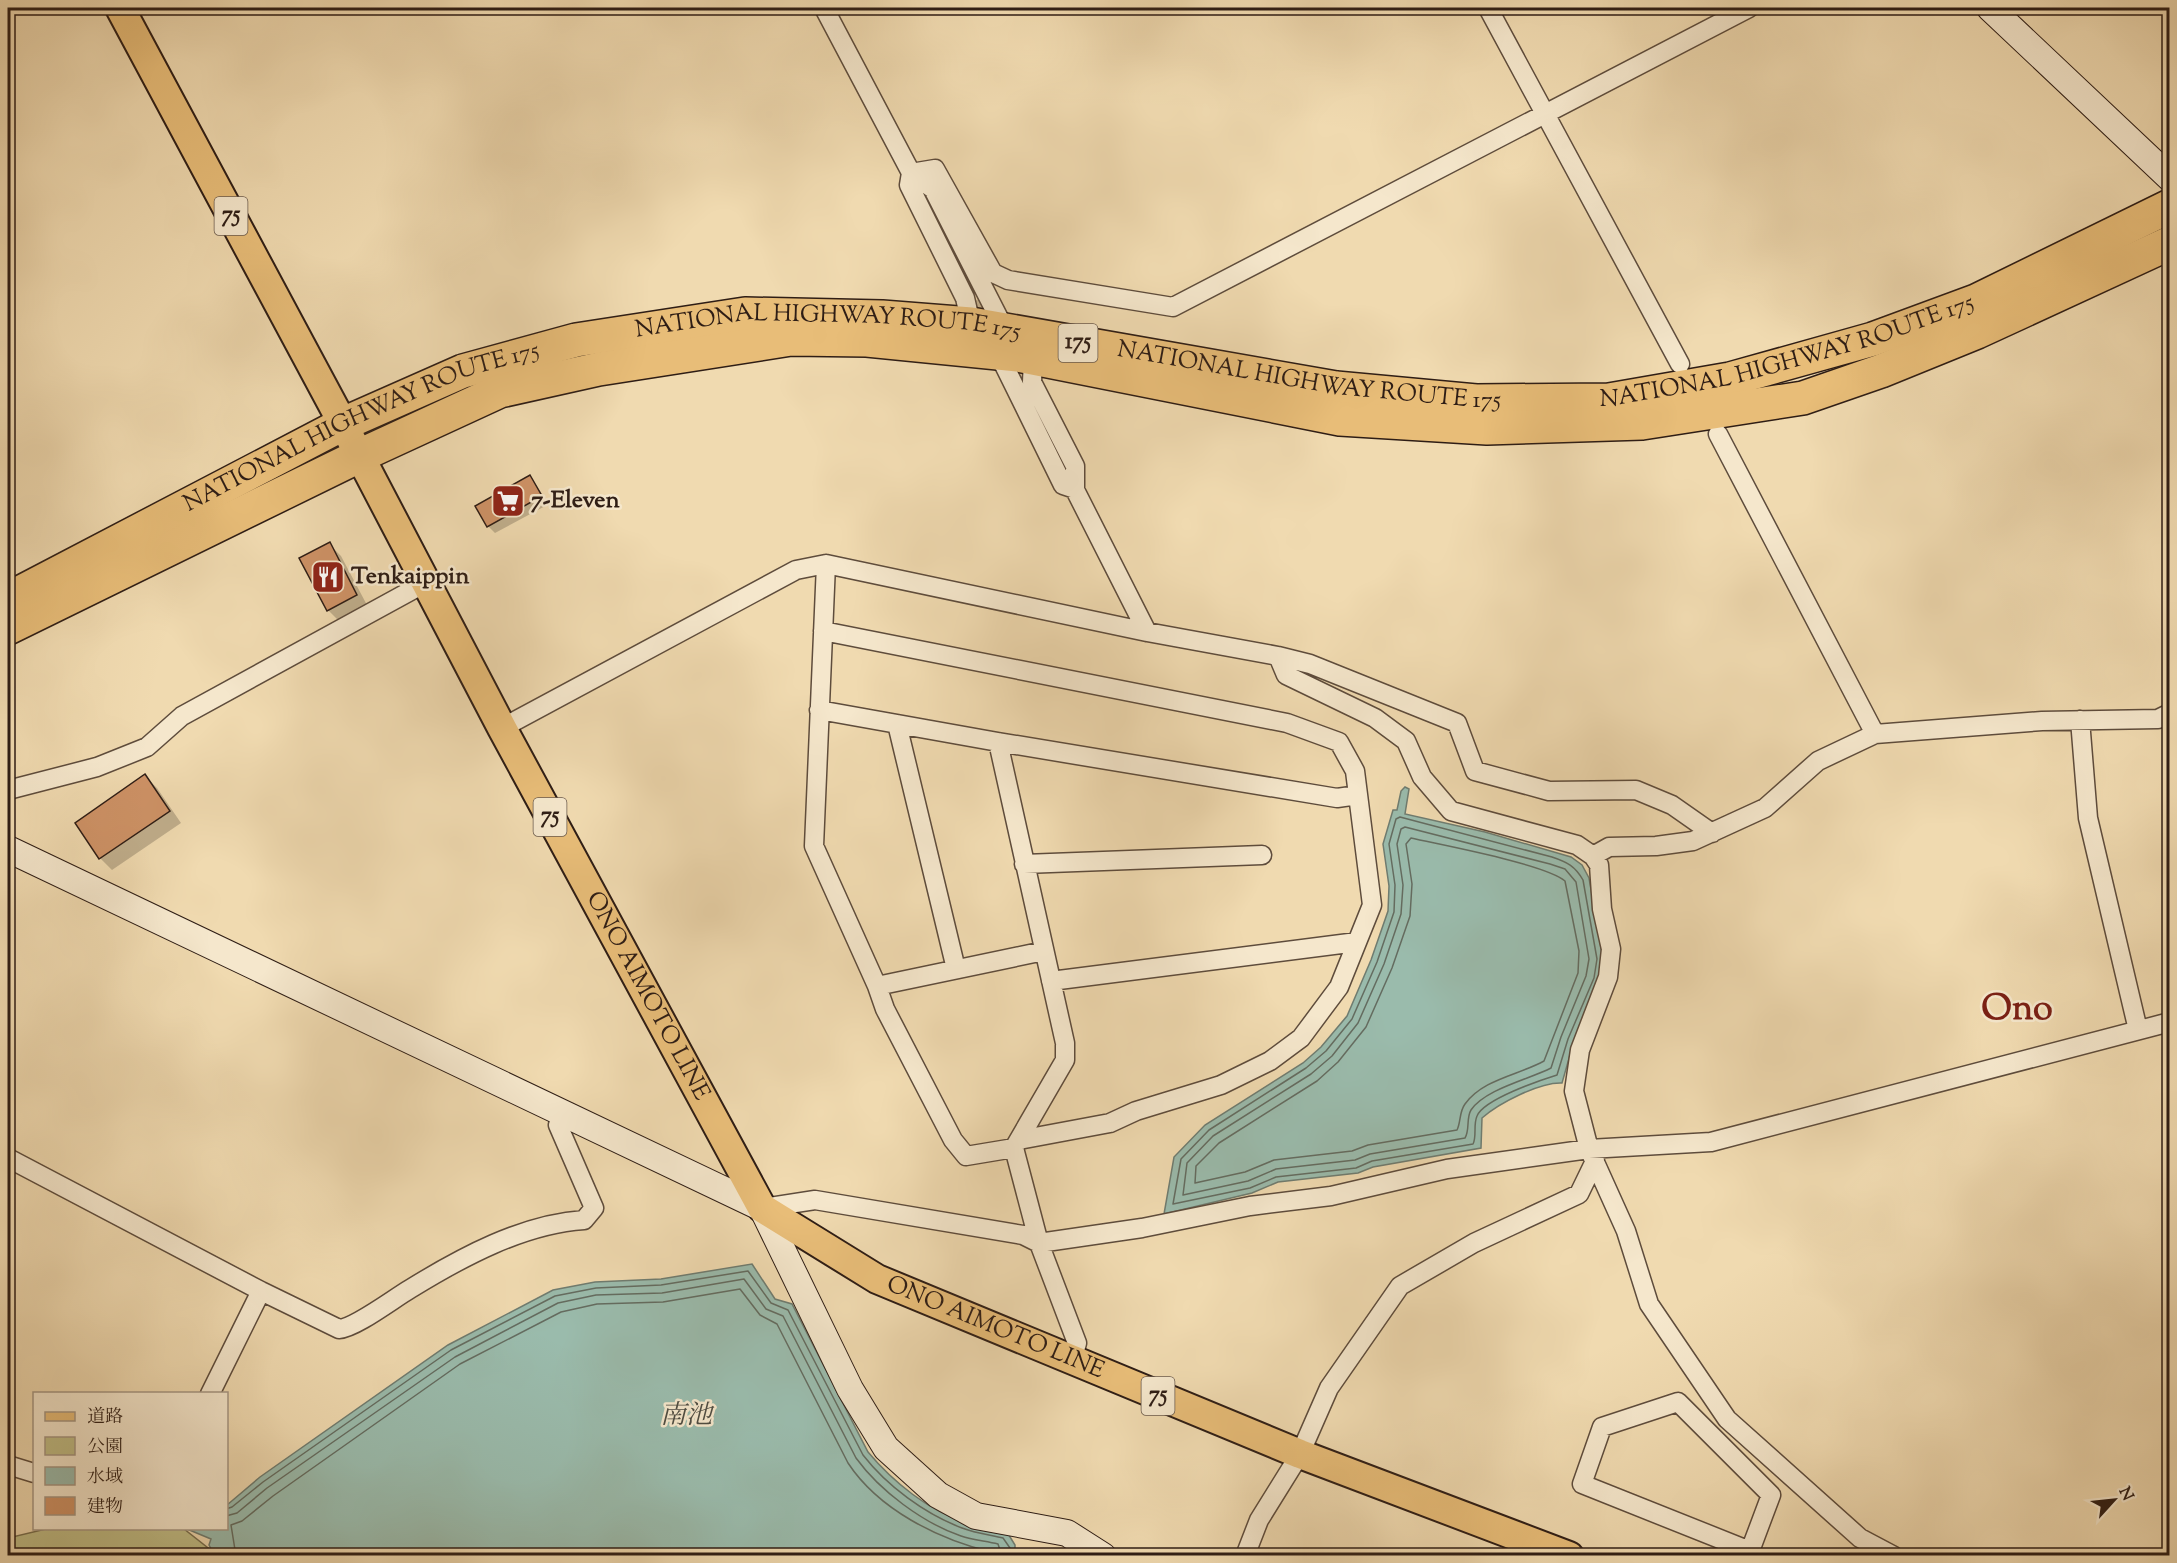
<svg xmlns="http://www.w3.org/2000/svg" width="2177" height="1563" font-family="'Sorts Mill Goudy','Noto Serif JP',serif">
<rect width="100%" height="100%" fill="#f0dab0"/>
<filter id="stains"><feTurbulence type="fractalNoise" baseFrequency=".00333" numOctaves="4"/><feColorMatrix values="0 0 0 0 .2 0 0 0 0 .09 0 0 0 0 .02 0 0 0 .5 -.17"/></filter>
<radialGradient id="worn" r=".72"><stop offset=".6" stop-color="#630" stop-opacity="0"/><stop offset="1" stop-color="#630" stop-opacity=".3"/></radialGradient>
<!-- green -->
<path fill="#c0be87" stroke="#776e4e" stroke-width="1.5" d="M50 1528 184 1529 217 1555H8V1538Z"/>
<!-- water -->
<path fill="#9abbac" stroke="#6f7c70" stroke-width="1.5" d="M1405 787 1409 789 1405 814 1485 832 1571 857 1582 865 1589 878 1603 959 1600 980 1574 1041 1562 1083C1540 1082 1499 1103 1482 1118L1481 1148 1373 1167 1358 1173 1278 1182 1252 1193 1164 1214 1174 1157 1205 1125 1303 1063 1321 1047 1347 1016 1371 960 1388 911 1389 886 1383 844 1393 810H1397L1401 791Z
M752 1264 775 1299 792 1304 868 1452C893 1482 929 1511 966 1523 979 1527 993 1529 1007 1532L1015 1545V1556H215L209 1545 211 1539 187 1529 226 1528 227 1505 260 1477 448 1345 553 1290 595 1282 661 1279Z"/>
<!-- shadow -->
<path fill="#0003" d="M530 477 549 504 495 533 488 526Z
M329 544 341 556 368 607 340 622 328 610Z
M145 776 157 788 181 823 112 870 100 858Z"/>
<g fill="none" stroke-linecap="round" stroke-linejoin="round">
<!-- shore -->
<path stroke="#646c60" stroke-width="1.5" d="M1400 817 1552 857C1567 862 1575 866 1583 880L1597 959 1594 978 1568 1039 1557 1075C1541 1080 1484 1099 1477 1116 1473 1125 1477 1136 1473 1144L1372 1161 1356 1168 1276 1177 1250 1188 1173 1204 1181 1159 1209 1130 1306 1068 1326 1051 1352 1019 1377 962 1394 912 1395 885 1389 844 1396 819Z
M1405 827 1550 864 1565 869 1576 882 1589 959 1586 976 1561 1037 1551 1068C1530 1079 1485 1089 1471 1110 1466 1118 1470 1130 1465 1138L1370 1154 1355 1160 1276 1169 1248 1181 1183 1195 1187 1163 1213 1136 1311 1074 1332 1056 1358 1023 1384 964 1401 914 1403 885 1397 844 1401 829Z
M1411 838C1441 845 1545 864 1565 881L1579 951 1578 973 1544 1061C1519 1075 1483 1079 1465 1104 1459 1112 1461 1122 1457 1130L1368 1145 1352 1151 1274 1160 1245 1172 1195 1183 1196 1166 1219 1143 1317 1081 1338 1062 1366 1027 1392 968 1410 916 1412 884 1406 844Z
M226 1509 232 1507 263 1482 451 1350 555 1296 596 1288 661 1285 748 1271 771 1303 788 1310 863 1455C887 1486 925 1514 962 1528 975 1533 990 1535 1003 1538L1010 1548 1009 1556
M226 1516 237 1513 267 1488 455 1357 558 1303 596 1295 662 1293 744 1279 766 1309 783 1316 856 1458C880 1491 923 1523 961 1536 973 1540 986 1541 998 1544L1002 1556
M236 1556 231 1525 242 1521 273 1496 460 1364 561 1312 597 1304 663 1302 740 1289 760 1315 777 1324 848 1463C879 1510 938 1539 991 1552L993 1556"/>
</g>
<!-- building -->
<path fill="#ce9266" stroke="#2e1d15" stroke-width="1.5" d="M530 475 542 496 487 527 475 506Z
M330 542 357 595 327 611 299 558Z
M145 774 170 811 99 859 75 823Z"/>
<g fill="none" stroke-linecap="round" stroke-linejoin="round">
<!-- street-tunnel -->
<path stroke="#c9b491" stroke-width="18" stroke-dasharray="18 9" stroke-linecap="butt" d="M977 300 993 330"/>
<!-- street casing -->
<g stroke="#5e4c3c" stroke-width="21">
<path id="street" d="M824 8 917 184
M1488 8 1680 364
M911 173 935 169 993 273 1008 280 1173 307 1749 8
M971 324 965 298 909 185 911 173 933 189 1005 330
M992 352 1004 365 1063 485 1075 489V466L1032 382 1033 358
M1718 434 1875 734
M1069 478 1147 632
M826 564 814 846 877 986 1044 951
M823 631 1287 723 1339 742 1355 771 1372 905 1339 987 1301 1038 1270 1061 1221 1085 1136 1111 1110 1123 1019 1140
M1278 656 1286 675 1375 718 1406 741 1422 777 1451 811 1577 845 1593 856 1599 865 1602 909 1611 949 1608 977 1580 1050 1574 1091 1589 1149 1626 1231 1649 1304 1727 1419 1860 1538 1894 1556
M819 710 998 742 1337 798 1358 795
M2080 720 2088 818 2138 1030
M897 724 956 969
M502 728 796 570 826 564 1147 632 1278 656 1310 664 1457 723 1475 771 1549 791 1636 790 1672 805 1712 833
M998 742 1065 1043V1060L1014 1148 1039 1243 1077 1343 1072 1361
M8 790 97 767 147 747 182 716 425 583
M1593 856 1609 847 1656 846 1693 841 1765 808 1818 761 1875 734 2042 721 2158 719 2170 713
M1024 864 1262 855
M1051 981 1357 942
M877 986 885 1009 953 1140 966 1156 1014 1148
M8 1158 261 1291 339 1329C355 1328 393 1299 410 1289 462 1257 523 1224 584 1220L594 1208 558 1125 562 1115
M762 1208 815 1200 1023 1235 1039 1243 1142 1228 1250 1206 1331 1196 1447 1169 1589 1149 1711 1142 2170 1022
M210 1394 261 1291
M8 1465 34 1473
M1245 1556 1259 1520 1300 1454 1329 1388 1400 1286 1474 1243 1579 1194 1595 1161
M1749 1556 1750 1551 1771 1495 1678 1402 1602 1427 1582 1484 1750 1551
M2169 1556 2170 1555"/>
</g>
<!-- secondary casing -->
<g stroke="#2e1d15" stroke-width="28">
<path id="secondary" d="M1990 8 2170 178
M8 849 762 1208 850 1389 886 1448 938 1495 976 1516 1067 1533 1103 1556"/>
</g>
<!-- primary casing -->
<g stroke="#2e1d15" stroke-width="32">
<g id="primary">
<path id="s1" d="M120 8 343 424 502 728 762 1208 877 1279 1300 1454 1569 1556"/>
</g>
</g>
<!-- highway casing -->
<g stroke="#2e1d15" stroke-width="36">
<g id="highway">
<path id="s2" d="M8 599 343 424 463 371 576 340 745 314 882 317 971 324 1336 388 1476 401 1609 400 1730 379 1873 339 1976 301 2170 206"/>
<path d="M8 628 359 456 500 391 599 369 791 339 867 340 1018 355 1340 419 1487 428 1642 423 1803 398 1881 371 1977 332 2170 243"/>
</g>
</g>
<!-- street -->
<use href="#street" stroke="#f5e7cc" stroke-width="18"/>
<!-- secondary -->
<use href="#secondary" stroke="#f5e7cc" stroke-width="26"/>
<!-- primary -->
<use href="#primary" stroke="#e8bd78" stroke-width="28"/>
<!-- highway -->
<use href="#highway" stroke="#e8bd78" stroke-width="33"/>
</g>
<!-- icons -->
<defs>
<g id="supermarket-square" transform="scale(1.725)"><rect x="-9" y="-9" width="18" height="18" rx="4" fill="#8f2418" stroke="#f5e7cc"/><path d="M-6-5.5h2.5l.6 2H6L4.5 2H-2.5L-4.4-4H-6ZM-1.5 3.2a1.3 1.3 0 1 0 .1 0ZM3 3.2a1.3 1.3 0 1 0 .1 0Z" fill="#fff"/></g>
<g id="restaurant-square" transform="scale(1.725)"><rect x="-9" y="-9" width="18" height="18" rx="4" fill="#8f2418" stroke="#f5e7cc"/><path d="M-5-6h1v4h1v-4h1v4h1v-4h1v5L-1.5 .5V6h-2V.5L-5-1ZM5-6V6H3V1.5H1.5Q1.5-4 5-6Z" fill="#fff"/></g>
</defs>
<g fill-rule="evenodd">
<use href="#supermarket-square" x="508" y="501"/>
<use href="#restaurant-square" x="328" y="577"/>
</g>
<g text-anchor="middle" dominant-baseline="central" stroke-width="5" stroke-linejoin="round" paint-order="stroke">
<!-- shield labels -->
<g fill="#f5e7cc" stroke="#6a5a4c" stroke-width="1.5">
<rect x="214.5" y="197" width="33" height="38" rx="4.5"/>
<rect x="1058.5" y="324" width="39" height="38" rx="4.5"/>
<rect x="533.5" y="798" width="33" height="38" rx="4.5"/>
<rect x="1141.5" y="1377" width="33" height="38" rx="4.5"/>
</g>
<g font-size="22" font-weight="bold" fill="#2e1d15">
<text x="231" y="216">75</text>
<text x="1078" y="343">175</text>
<text x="550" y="817">75</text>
<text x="1158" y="1396">75</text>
</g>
<!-- street labels -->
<g font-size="24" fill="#2e1d15" stroke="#f5e7cc">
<text stroke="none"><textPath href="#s2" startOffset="880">NATIONAL HIGHWAY ROUTE 175</textPath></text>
<text stroke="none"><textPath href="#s2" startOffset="1852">NATIONAL HIGHWAY ROUTE 175</textPath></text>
<text stroke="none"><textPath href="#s2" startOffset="1366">NATIONAL HIGHWAY ROUTE 175</textPath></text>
<text stroke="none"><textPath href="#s2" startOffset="394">NATIONAL HIGHWAY ROUTE 175</textPath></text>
<text stroke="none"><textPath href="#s1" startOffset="1120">ONO AIMOTO LINE</textPath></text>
<text stroke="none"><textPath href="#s1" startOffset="1624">ONO AIMOTO LINE</textPath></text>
</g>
<!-- poi labels -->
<g font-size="24" font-weight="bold" fill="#2e1d15" stroke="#f5e7cc" text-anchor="start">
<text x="531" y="501">7-Eleven</text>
<text x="351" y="577">Tenkaippin</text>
</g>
<!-- water labels -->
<g font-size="26" font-style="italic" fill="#4e4c42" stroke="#f5e7cc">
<text x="686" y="1416">南池</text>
</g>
<!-- town labels -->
<g font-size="36" font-weight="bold" fill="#7a1f14" stroke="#f5e7cc">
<text x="2017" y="1010">Ono</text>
</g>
</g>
<!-- margin -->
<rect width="2177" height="1563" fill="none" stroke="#f0dab0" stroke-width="30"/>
<rect x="9" y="9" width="2159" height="1545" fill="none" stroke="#2e1d15" stroke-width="3"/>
<rect x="15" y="15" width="2147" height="1533" fill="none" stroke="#2e1d15" stroke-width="1.5"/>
<!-- legend -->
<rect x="33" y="1392" width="195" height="138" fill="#f5e7cc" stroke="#a59683" stroke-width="1.5"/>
<rect x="45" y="1412" width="30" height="9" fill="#e8bd78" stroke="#a59683" stroke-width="1.5"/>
<text x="87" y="1422" font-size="18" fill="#2e1d15">道路</text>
<rect x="45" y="1437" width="30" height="18" fill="#c0be87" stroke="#a59683" stroke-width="1.5"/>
<text x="87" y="1452" font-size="18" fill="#2e1d15">公園</text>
<rect x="45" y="1467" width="30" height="18" fill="#9abbac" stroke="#a59683" stroke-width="1.5"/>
<text x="87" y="1482" font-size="18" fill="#2e1d15">水域</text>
<rect x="45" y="1497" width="30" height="18" fill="#ce9266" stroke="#a59683" stroke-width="1.5"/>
<text x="87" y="1512" font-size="18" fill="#2e1d15">建物</text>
<!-- north arrow -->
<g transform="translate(2114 1500) rotate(63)" stroke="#f5e7cc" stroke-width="4.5" paint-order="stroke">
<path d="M0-4.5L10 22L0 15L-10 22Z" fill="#2e1d15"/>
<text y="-9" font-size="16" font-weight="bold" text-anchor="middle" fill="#2e1d15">N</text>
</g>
<rect width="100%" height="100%" filter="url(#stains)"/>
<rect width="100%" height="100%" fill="url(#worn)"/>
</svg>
